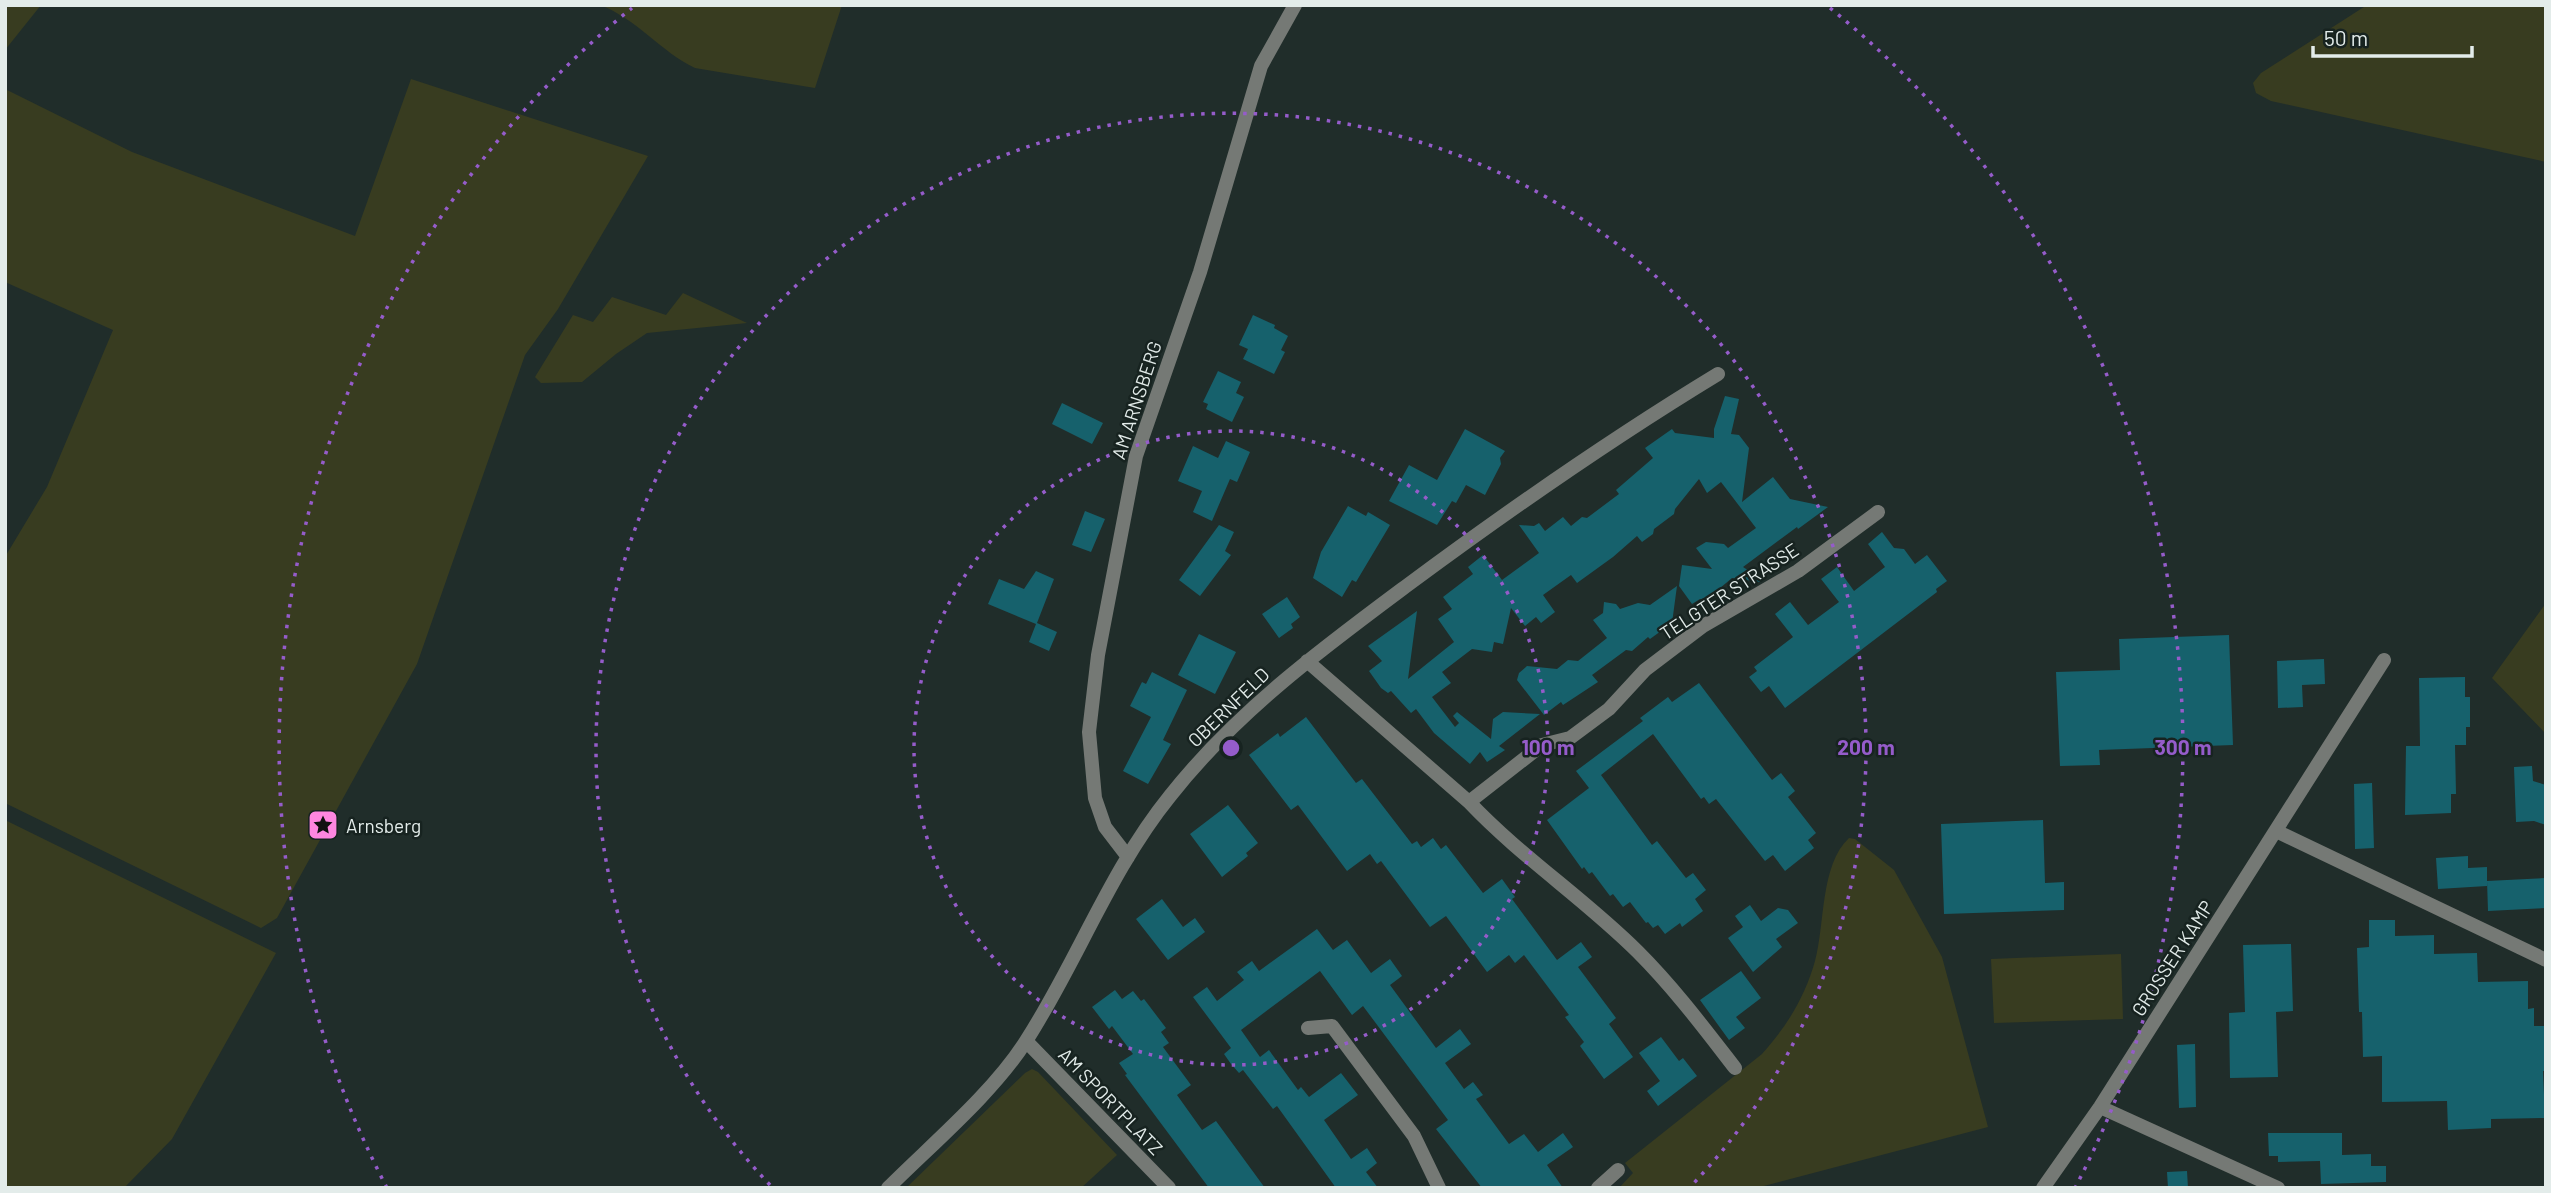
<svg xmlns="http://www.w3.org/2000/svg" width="2551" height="1193" font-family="Barlow,sans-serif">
<rect width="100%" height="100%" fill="#202d2a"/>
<!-- green -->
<path fill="#383c20" d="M5 5H41L5 50Z
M600 5H842L815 88 695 68C661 52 637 19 600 5Z
M2367 5H2546V162L2271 101 2256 93 2253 83 2261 73Z
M411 79 648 156 558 309 525 355 417 664 277 918 261 928 5 803V557L47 487 113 330 5 282V89L132 152 355 236Z
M683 293 747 323 647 333 616 354 582 382 541 383 535 377 573 315 593 322 612 297 666 315Z
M2546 603V734L2492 678Z
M5 820 276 953 172 1139 124 1188H5Z
M1849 838 1855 839 1894 870 1942 957 1988 1127 1756 1188H1619L1633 1173 1625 1163 1762 1054C1787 1026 1805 997 1815 961 1825 925 1820 865 1849 838Z
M2121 954 2123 1019 1994 1023 1991 959Z
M1032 1069 1038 1072 1117 1155 1081 1188H906L1025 1073Z"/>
<!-- building -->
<path fill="#16616c" d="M1253 315 1275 325 1274 328 1288 336 1281 350 1285 352 1274 374 1243 359 1248 349 1239 345Z
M1218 371 1241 382 1236 393 1244 397 1232 422 1206 409 1208 404 1203 402Z
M1725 396 1739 399 1731 434 1739 435 1749 448 1742 502 1773 477 1790 499 1828 507 1798 529 1797 527 1743 567 1763 580 1760 582 1732 578 1707 599H1700L1692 604 1679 586 1682 565 1712 569 1696 548 1706 542 1724 544 1728 548 1756 528 1721 482 1707 493 1699 479 1675 509 1674 514 1654 529 1653 534 1642 542 1637 536 1613 557 1577 583 1571 575 1543 595 1555 612 1541 623 1536 617 1525 626 1511 608 1503 644 1494 642 1492 652 1472 649 1442 672 1451 683 1432 697 1455 727 1459 723 1453 716 1457 712 1491 739 1493 719 1503 712 1540 714 1499 746 1505 750 1487 762 1480 752 1470 764 1434 733 1416 709 1411 713 1391 691 1388 693 1381 688 1369 671 1382 661 1368 646 1417 611 1408 679 1454 642 1438 619 1452 609 1443 597 1473 574 1468 567 1483 555 1502 580 1539 553 1519 525 1534 526 1539 523 1545 531 1563 517 1571 526 1582 517 1587 518 1619 494 1616 490 1653 458 1645 448 1672 429 1675 433 1714 438V429Z
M1062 403 1103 423 1092 444 1052 424Z
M1465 429 1505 451 1500 458 1501 464 1485 495 1466 485 1456 503 1452 501 1437 525 1389 501 1409 465 1437 480Z
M1226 441 1250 452 1237 482 1230 479 1212 521 1193 512 1202 491 1178 481 1193 446 1218 458Z
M1348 506 1366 516 1368 512 1390 525 1356 582 1352 580 1342 597 1313 578 1321 552Z
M1085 511 1105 519 1091 552 1072 545Z
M1219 525 1234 532 1225 551 1231 555 1200 596 1179 580Z
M1882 532 1894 548 1904 549 1915 564 1927 555 1947 581 1936 589 1937 592 1785 708 1769 686 1761 692 1749 677 1757 671 1754 667 1793 637 1775 614 1790 602 1808 625 1839 602 1821 579 1837 567 1854 591 1881 570 1885 567 1868 544Z
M1036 571 1054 579 1037 623 1057 632 1049 651 1029 642 1036 624 988 604 999 579 1024 589Z
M1677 586 1672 623 1650 639 1648 637 1632 651 1626 650 1592 675 1598 682 1563 705 1561 702 1544 715 1517 680 1519 673 1527 666 1557 669 1568 660 1578 661 1607 638 1593 620 1603 613 1604 602 1616 604 1620 609 1638 603 1650 605Z
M1287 597 1300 617 1291 624 1293 628 1279 638 1262 614Z
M1199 634 1236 652 1215 694 1178 675Z
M2229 635 2233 745 2099 750 2100 765 2060 766 2056 672 2120 670 2119 639Z
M2324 659 2325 684 2302 685 2303 707 2278 708 2277 661Z
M1152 672 1187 690 1163 740 1171 744 1148 784 1123 771 1151 717 1130 706 1142 682 1146 684Z
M2465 677V697H2470V727H2466V745H2455L2456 794H2451V813L2405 815 2406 746H2420L2419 678Z
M1699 683 1772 780 1781 773 1795 791 1788 797 1816 833 1808 840 1814 848 1785 871 1773 855 1765 861 1716 799 1709 804 1704 797 1701 799 1653 734 1601 775 1652 845 1657 841 1686 878 1693 873 1706 890 1695 899 1703 911 1682 927 1680 923 1665 934 1658 925 1653 928 1648 922 1646 923 1630 902 1623 907 1613 894 1610 896 1592 872 1589 874 1584 867 1582 869 1547 820 1589 788 1576 771 1643 721 1640 718 1668 697 1672 702Z
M1306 717 1356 783 1362 779 1412 844 1417 841 1421 847 1433 838 1441 849 1446 845 1483 893 1502 879 1515 897 1512 899 1557 960 1581 942 1592 957 1578 967 1616 1018 1609 1024 1633 1057 1604 1079 1580 1046 1584 1042 1565 1017 1569 1015 1524 955 1515 963 1509 955 1487 972 1446 916 1430 927 1381 861 1377 864 1370 854 1347 871 1298 805 1291 810 1249 755 1278 733 1280 737Z
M2532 766 2533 781 2546 785V825L2534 821 2516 822 2514 767Z
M2372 783 2374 848 2355 849 2354 784Z
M1228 805 1258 843 1246 853 1248 856 1222 877 1190 834Z
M2043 820 2045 883 2064 882V910L1944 914 1941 824Z
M2468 856V868L2487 867V886L2438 889 2436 858Z
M2546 878V908L2488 911 2487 881Z
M1162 899 1183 927 1195 918 1205 932 1168 960 1136 919Z
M1750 905 1761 921 1778 908 1788 910 1798 923 1776 939 1782 947 1753 972 1728 938 1743 927 1735 916Z
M2369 920H2395V936L2434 935V954L2477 953 2478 982 2528 981V1009L2534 1008V1026H2546V1071H2543L2545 1118 2491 1119V1128L2448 1130 2447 1101 2382 1102V1056L2363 1057 2362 1012H2359L2357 948 2369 947Z
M1317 929 1333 950 1347 940 1371 973 1390 959 1402 976 1390 985 1436 1048 1460 1029 1471 1044 1445 1063 1464 1089 1473 1082 1483 1095 1476 1099 1509 1144 1524 1134 1538 1152 1563 1133 1573 1147 1547 1165 1563 1188H1482L1436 1129 1448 1120 1363 1006 1352 1015 1320 971 1241 1030 1260 1057 1269 1050 1298 1090 1301 1087 1309 1097 1341 1073 1358 1095 1324 1120 1351 1159 1367 1148 1377 1163 1366 1172 1378 1188H1336L1277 1106 1273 1109 1243 1070 1239 1073 1231 1064 1224 1054 1231 1048 1193 997 1207 987 1217 1001 1244 980 1237 972 1252 961 1259 971Z
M2291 944 2293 1011 2276 1012 2278 1077 2230 1078 2229 1013 2245 1012 2243 945Z
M1741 971 1761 998 1736 1017 1745 1028 1729 1040 1700 1000Z
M1115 990 1122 999 1133 991 1141 1001 1144 999 1166 1028 1161 1032 1169 1043 1163 1047 1191 1085 1177 1095 1202 1130 1216 1121 1265 1188H1209L1125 1075 1127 1074 1119 1063 1133 1054 1112 1026 1109 1029 1092 1007Z
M1661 1037 1679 1061 1683 1058 1697 1076 1658 1106 1647 1091 1660 1081 1639 1053Z
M2195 1044 2196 1107 2179 1108 2177 1045Z
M2268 1133H2342V1155L2371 1154V1166H2386V1182L2321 1184 2320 1161 2278 1162V1156H2269Z
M2187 1171 2188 1188H2168L2167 1172Z"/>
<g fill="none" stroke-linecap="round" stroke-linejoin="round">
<!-- street -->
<path stroke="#757975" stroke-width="14" d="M1307 661 1469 802C1521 857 1585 899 1638 952 1674 988 1704 1028 1735 1068
M1469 802 1542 745 1570 738 1609 709 1645 670 1703 626 1798 571 1878 512
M2276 831 2546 960
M1128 857 1105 827 1095 798 1089 732 1098 655 1136 456 1200 272 1261 66 1295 5
M1308 1028 1332 1026 1414 1136 1439 1188
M1026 1041 1169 1188
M2100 1107 2278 1188
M888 1188C932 1144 993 1093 1026 1041 1077 962 1110 870 1170 796 1237 711 1323 648 1409 584 1509 510 1611 439 1718 374
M1598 1188 1618 1170
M2043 1188 2100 1107 2384 660"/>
</g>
<!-- distance rings -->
<g fill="none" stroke="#955cca" stroke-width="3.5" stroke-dasharray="3.5 7">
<circle cx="1231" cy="748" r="317"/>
<path d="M770 1185A635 635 0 1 1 1692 1185"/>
<path d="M387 1188A952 952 0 0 1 632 8M1830 8A952 952 0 0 1 2075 1188"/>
</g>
<!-- icons -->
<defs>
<g id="sight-square" transform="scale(1.575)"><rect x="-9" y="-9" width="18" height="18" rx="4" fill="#fe86e0" stroke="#172320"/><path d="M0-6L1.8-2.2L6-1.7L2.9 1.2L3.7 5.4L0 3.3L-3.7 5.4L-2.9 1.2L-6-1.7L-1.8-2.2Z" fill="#111"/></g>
</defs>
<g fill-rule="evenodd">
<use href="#sight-square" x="323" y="825"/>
</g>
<g text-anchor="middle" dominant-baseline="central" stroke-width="5" stroke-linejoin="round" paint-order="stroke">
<!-- street labels -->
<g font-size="19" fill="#e3ecea" stroke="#172320">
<text transform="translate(1136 400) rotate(-72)">AM ARNSBERG</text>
<text transform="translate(1729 591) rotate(-33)">TELGTER STRASSE</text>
<text transform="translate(1228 707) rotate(-44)">OBERNFELD</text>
<text transform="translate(2172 958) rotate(-57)">GROSSER KAMP</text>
<text transform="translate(1111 1101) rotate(46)">AM SPORTPLATZ</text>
</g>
<!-- poi labels -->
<g font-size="19" fill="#e3ecea" stroke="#172320" text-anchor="start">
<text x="346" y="825">Arnsberg</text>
</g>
</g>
<circle cx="1231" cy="748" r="10" fill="#955cca" stroke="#172320" stroke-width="3.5"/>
<g font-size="21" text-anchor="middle" font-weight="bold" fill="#955cca" stroke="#172320" stroke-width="5" stroke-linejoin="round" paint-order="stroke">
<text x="1548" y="755">100 m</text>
<text x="1866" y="755">200 m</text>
<text x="2183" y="755">300 m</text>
</g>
<!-- border -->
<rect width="2551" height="1193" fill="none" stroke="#e3ecea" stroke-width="14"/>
<!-- scale -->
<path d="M2313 46v10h159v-10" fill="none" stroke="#e3ecea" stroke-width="3.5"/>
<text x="2324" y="46" font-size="21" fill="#e3ecea" stroke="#172320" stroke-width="5" paint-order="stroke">50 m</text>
</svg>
